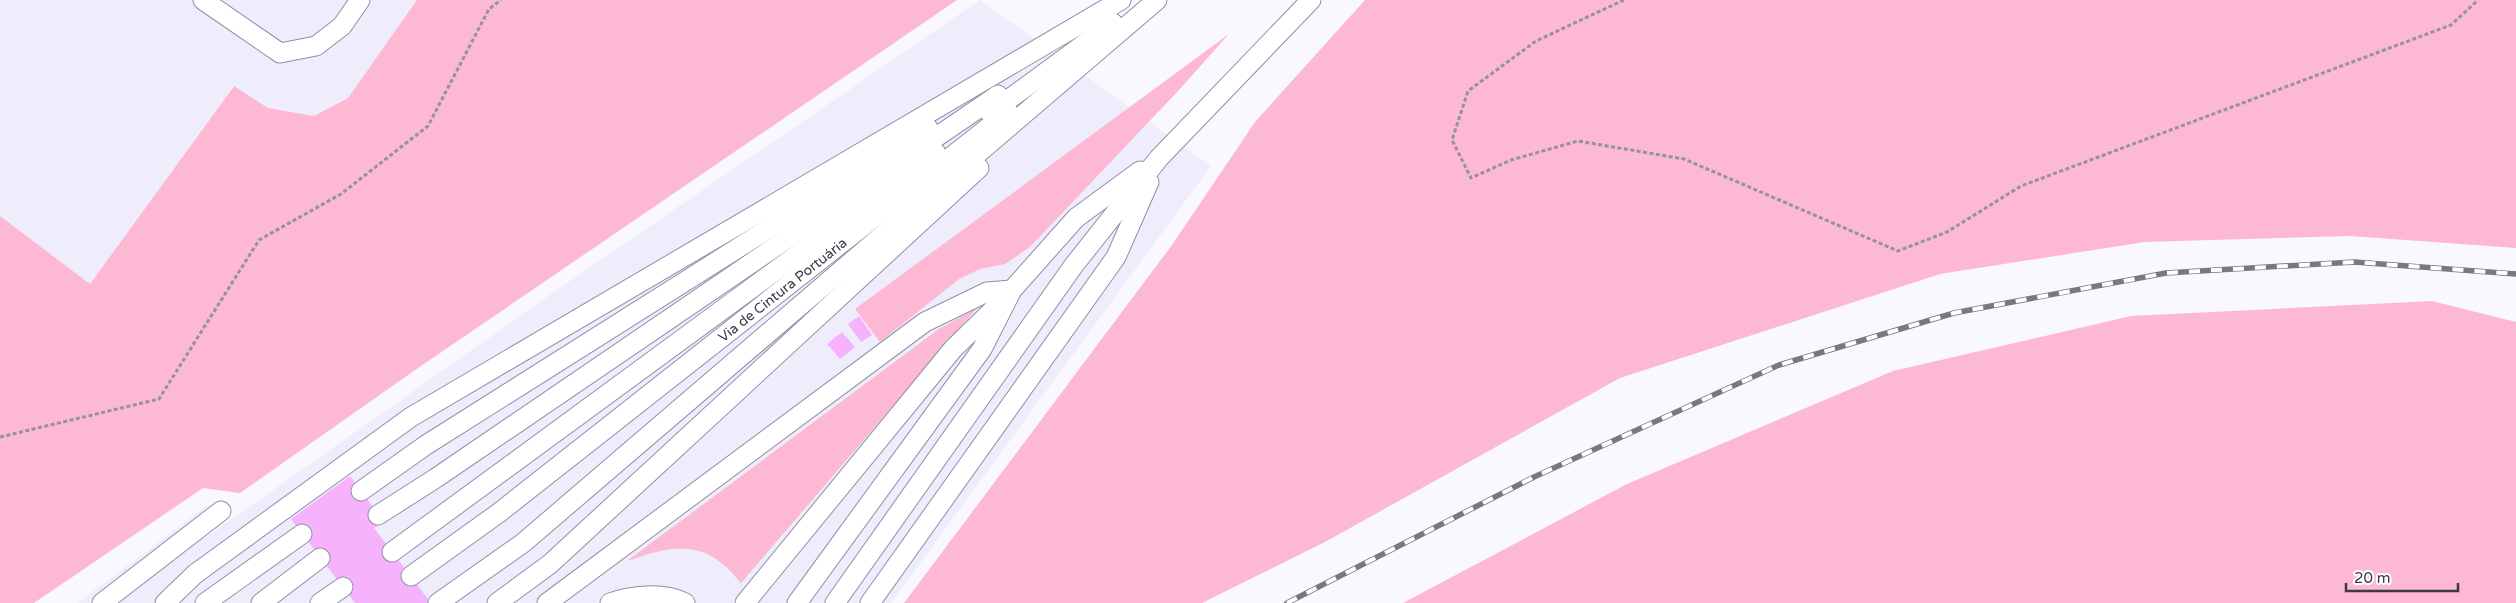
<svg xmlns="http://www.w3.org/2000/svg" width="2516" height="603" font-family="'Varela Round',sans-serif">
<rect width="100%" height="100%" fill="#f9f8fe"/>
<!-- built -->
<path fill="#efecfc" d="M0 0H417L348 98 314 116 268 108 233 86 90 284 0 216Z
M980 0 1211 166 891 603H78L209 504 205 538 551 294Z"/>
<!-- green -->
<path fill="#fdb8d3" d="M417 0H957L418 368 240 493 203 488 34 603H0V216L90 284 234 86 268 108 314 116 348 98Z
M1365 0H2516V248L2350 236 2145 242 1940 274 1620 378 1325 542 1202 603H904L1172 245 1255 122Z
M1229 34 1179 90 1030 247 1005 264 980 269 959 279 880 342 855 309Z
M2432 301 2516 322V603H1403L1627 484 1893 371 2131 316Z
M977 308 741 583C736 578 731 571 725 566 694 538 662 549 627 561L939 329Z"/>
<!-- building -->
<path fill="#f7b2fe" d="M859 316 872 335 861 342 848 324Z
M842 332 855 347 840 359 827 344Z
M350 476 384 522 374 528 431 603H355L291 519Z"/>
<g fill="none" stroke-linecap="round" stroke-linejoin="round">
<!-- lane casing -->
<g stroke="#928daa" stroke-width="21">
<g id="lane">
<path d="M203 0 280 53 316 46 342 26 360 0"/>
<path d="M990 113 1113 23"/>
<path d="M361 491 426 445 928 128"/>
<path d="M378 515 436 478 998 95"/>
<path d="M392 552 936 153"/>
<path id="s1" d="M411 576 500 512 1008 112"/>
<path d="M102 603 221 511"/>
<path d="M165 603 195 574 411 417 1121 0"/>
<path d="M205 603 302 534"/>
<path d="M261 603 320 558"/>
<path d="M320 603 343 587"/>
<path d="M438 603 523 543 1157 0"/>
<path d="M497 603 550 564 979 168"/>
<path d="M547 603 925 322 987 292 1012 290"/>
<path d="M610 603C631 595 664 592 685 603"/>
<path d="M745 603 953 349 1001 302"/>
<path d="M797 603 982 349 1012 290 1076 218 1140 171"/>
<path d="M835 603 1074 265 1159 158 1311 0"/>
<path d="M870 603 1116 257 1149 182"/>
</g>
</g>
<!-- path -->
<path stroke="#94929c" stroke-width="3" stroke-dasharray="4 2.5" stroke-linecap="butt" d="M1624 0 1536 41 1468 91 1452 140 1471 178 1511 160 1578 141 1684 159 1898 251 1947 232 2021 186 2451 25 2478 0
M0 437 159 399 259 240 341 194 428 126 489 9 501 0"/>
<!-- lane -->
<use href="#lane" stroke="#fff" stroke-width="19"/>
<!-- rail casing -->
<g stroke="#797781" stroke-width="5.5">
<path id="rail" d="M1287 603 1534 477 1779 365 1954 313 2166 273 2354 262 2516 274"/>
</g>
<!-- rail -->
<use href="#rail" stroke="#fff" stroke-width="4" stroke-dasharray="11" stroke-linecap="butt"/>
</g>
<g text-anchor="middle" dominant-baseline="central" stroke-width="4" stroke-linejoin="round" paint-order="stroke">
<!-- street labels -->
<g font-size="14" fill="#3b3945" stroke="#fff">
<text stroke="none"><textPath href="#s1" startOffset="469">Via de Cintura Portuária</textPath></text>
</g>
</g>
<!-- scale -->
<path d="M2346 583v8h112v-8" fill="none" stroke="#3b3945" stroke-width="2.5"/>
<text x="2354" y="583" font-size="15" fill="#3b3945" stroke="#ffffff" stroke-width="4" paint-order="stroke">20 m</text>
</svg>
